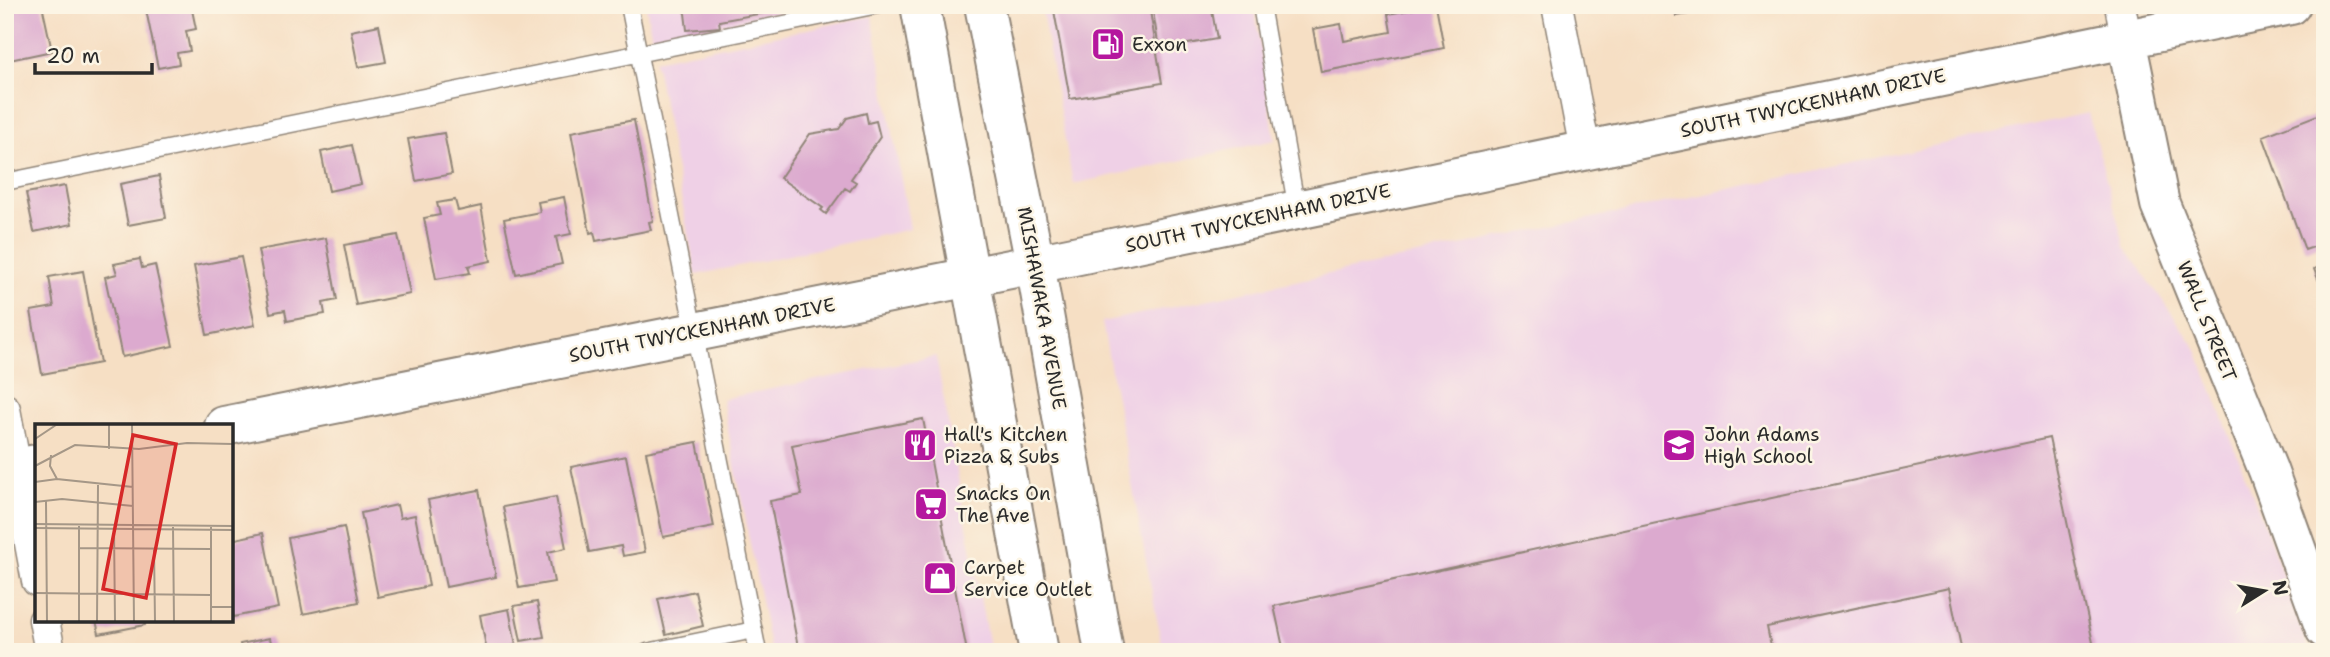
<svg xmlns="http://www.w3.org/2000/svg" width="2330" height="657" font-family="'Shantell Sans',sans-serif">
<rect width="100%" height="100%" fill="#fcf5e5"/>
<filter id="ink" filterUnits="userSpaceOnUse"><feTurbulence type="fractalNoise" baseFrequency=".0143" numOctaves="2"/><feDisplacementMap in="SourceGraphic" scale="14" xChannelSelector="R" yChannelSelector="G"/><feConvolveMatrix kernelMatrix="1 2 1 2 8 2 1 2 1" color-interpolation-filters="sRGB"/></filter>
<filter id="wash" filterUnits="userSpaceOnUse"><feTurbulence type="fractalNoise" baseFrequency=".00686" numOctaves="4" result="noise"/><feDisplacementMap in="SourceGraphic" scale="28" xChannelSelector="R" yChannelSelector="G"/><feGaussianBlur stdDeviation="1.57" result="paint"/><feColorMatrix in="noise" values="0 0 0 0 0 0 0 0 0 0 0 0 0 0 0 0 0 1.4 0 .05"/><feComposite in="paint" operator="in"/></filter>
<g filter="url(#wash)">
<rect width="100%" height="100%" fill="#f6dfc4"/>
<!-- built -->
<path fill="#efd0e6" d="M646 5H817L652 39Z
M1041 5H1254L1275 140 1073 184Z
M872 16 910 229 696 275 655 60Z
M2088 113 2125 247 2196 348 2271 542 2309 652H1163L1102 322Z
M936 356 990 652H771L722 399Z"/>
<g id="blocks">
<!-- building -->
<path fill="#dcaacf" d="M5 5H42L52 51 5 61Z
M145 5H191L196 29 186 31 190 51 177 53 179 64 158 68Z
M684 5H797V7L719 21 720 27 687 30Z
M1053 5H1149L1162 83 1070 99Z
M1152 5H1211L1217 39 1159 49Z
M1436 5 1444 48 1321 72 1313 29 1341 24 1344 41 1391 32 1388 14Z
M1675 5H1733V7L1676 16Z
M379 25 386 62 358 67 351 31Z
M866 113 868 123 876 121 880 137 851 179 856 182 850 191 845 188 826 214 821 210 823 208 780 178 810 134 839 129 847 118Z
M2320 114 2325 126V243L2305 250 2263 136Z
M634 120 653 221 649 222 651 230 596 241 594 232 590 233 571 132Z
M444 133 452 174 416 181 408 139Z
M352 145 361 184 329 191 321 152Z
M159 176 166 218 128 225 120 184Z
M65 186 72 224 34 232 26 193Z
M564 197 571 234 556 237 562 264 516 274 504 219 540 212 538 202Z
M455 200 458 211 481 206 491 261 468 266 470 273 436 279 424 218 440 215 437 203Z
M398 235 410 294 356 305 344 245Z
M326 238 337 300 323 303 325 314 287 321 285 310 270 313 258 250Z
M241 257 255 325 207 335 194 266Z
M140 259 142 268 155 265 173 346 122 357 105 277 117 274 114 264Z
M2325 265V296L2314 269Z
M83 271 100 363 42 374 31 311 54 307 49 277Z
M923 419 967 652H799L770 501 802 495 792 445Z
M2049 438 2095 652H1962L1949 588 1767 627 1772 652H1284L1274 606Z
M697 442 714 527 663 537 646 452Z
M626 456 645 552 623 556 621 546 589 552 571 467Z
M479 490 496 577 446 587 428 500Z
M556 497 566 548 548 552 554 582 519 588 503 507Z
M397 505 400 518 415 515 429 586 378 597 361 513Z
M344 527 359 602 303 614 288 538Z
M263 533 278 608 233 617 231 606V540Z
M695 591 703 626 666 635 658 599Z
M537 602 544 637 521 641 514 606Z
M509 609 516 645 487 652 480 615Z
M96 620H145V625L99 634Z
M270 638 273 652H242L240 644Z
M341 646 342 652H322L321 651Z"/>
</g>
</g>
<g filter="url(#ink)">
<use href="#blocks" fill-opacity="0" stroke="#908578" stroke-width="2"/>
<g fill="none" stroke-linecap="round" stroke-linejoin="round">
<!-- service casing -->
<g stroke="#908578" stroke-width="19">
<path id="service" d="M629 5 758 652
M1261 5 1297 210
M5 182 878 5
M647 652 754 630"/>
</g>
<!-- minor casing -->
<g stroke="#908578" stroke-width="33">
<path id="minor" d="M1557 5 1585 150
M2120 5 2126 39
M5 409 37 581
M44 620 50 652"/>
</g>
<!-- tertiary casing -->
<g stroke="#908578" stroke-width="42">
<path id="tertiary" d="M2126 39 2160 204 2268 470 2325 629
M224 426 1035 264 2291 5
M5 470 37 464"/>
</g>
<!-- secondary casing -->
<g stroke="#908578" stroke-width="42">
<path id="secondary" d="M920 5 1039 652
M984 5 1035 264 1104 652"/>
</g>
<!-- service -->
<use href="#service" stroke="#fff" stroke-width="16"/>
<!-- minor -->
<use href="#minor" stroke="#fff" stroke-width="30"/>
<!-- tertiary -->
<use href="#tertiary" stroke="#fff" stroke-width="38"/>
<!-- secondary -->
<use href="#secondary" stroke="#fff" stroke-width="38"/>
</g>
</g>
<!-- icons -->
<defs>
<g id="fuel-square" transform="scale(1.75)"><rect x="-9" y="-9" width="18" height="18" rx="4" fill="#b5179e" stroke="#fcf5e5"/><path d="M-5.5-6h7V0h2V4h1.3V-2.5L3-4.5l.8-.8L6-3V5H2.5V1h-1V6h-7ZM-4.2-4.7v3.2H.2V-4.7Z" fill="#fff"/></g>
<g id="restaurant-square" transform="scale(1.75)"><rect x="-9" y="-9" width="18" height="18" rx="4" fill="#b5179e" stroke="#fcf5e5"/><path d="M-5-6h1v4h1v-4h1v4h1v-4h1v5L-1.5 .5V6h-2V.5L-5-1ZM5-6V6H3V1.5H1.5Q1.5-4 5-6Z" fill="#fff"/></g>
<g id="school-square" transform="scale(1.75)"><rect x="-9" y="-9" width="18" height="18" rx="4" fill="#b5179e" stroke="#fcf5e5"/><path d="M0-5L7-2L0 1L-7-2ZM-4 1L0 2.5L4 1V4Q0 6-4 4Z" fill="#fff"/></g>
<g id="supermarket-square" transform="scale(1.75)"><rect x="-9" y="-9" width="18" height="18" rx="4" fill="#b5179e" stroke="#fcf5e5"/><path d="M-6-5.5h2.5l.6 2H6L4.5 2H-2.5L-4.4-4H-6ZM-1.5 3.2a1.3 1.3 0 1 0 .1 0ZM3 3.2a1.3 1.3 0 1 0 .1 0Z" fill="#fff"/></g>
<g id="shop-square" transform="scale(1.75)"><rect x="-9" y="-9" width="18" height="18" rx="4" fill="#b5179e" stroke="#fcf5e5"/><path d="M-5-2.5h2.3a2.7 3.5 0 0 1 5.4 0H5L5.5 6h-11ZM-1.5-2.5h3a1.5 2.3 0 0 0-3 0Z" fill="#fff"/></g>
</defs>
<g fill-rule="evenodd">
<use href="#fuel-square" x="1108" y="44"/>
<use href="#restaurant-square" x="920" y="445"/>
<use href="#school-square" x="1679" y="445"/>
<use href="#supermarket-square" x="931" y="504"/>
<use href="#shop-square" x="940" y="578"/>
</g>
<g text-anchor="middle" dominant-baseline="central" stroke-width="5" stroke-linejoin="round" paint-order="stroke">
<!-- poi labels -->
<g font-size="19" fill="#2b2b2b" stroke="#fcf5e5" text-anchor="start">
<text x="1132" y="44">Exxon</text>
<text x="944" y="434">Hall's Kitchen<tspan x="944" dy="22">Pizza &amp; Subs</tspan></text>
<text x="1704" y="434">John Adams<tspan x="1704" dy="22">High School</tspan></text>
<text x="956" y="493">Snacks On<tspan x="956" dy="22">The Ave</tspan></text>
<text x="964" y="567">Carpet<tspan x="964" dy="22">Service Outlet</tspan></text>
</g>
<!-- street labels -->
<g font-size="19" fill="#2b2b2b" stroke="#fcf5e5">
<text transform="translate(1813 103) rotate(-12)">SOUTH TWYCKENHAM DRIVE</text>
<text transform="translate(1258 218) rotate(-12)">SOUTH TWYCKENHAM DRIVE</text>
<text transform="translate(1042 308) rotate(80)">MISHAWAKA AVENUE</text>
<text transform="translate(2207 321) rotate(68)">WALL STREET</text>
<text transform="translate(702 330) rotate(-11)">SOUTH TWYCKENHAM DRIVE</text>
</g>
</g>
<!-- overview -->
<g transform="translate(35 424)">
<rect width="198" height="198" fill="#f6dfc4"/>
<path fill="none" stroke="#a59787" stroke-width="2" d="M74 0V25M97 0 99 198M0 15 21 1 73 0M16 31 15 42 22 55 98 63M0 42 40 21 104 25 152 19 198 20M0 58 22 55M11 77 12 198M0 78 27 75 98 82M0 100 198 102M44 102V198M138 103 139 198M176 103V198M0 104 198 106M79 105 80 198M44 124 176 125M119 124 120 198M0 169 176 171M176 183H198M62 198 63 61"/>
<path fill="#d62828" fill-opacity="0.15" stroke="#d62828" stroke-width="3.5" d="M98 11 141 20 111 174 68 165Z"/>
<rect width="198" height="198" fill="none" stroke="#2b2b2b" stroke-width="3.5"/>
</g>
<!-- margin -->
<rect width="2330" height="657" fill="none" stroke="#fcf5e5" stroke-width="28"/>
<!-- north arrow -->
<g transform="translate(2264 591) rotate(79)" stroke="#fcf5e5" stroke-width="5" paint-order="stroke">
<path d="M0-5L12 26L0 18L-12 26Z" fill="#2b2b2b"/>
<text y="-10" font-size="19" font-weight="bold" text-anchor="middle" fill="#2b2b2b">N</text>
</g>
<!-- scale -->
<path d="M35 63v10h117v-10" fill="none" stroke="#2b2b2b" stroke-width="3.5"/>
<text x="46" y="63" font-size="21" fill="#2b2b2b" stroke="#fcf5e5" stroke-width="5" paint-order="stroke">20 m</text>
</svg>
